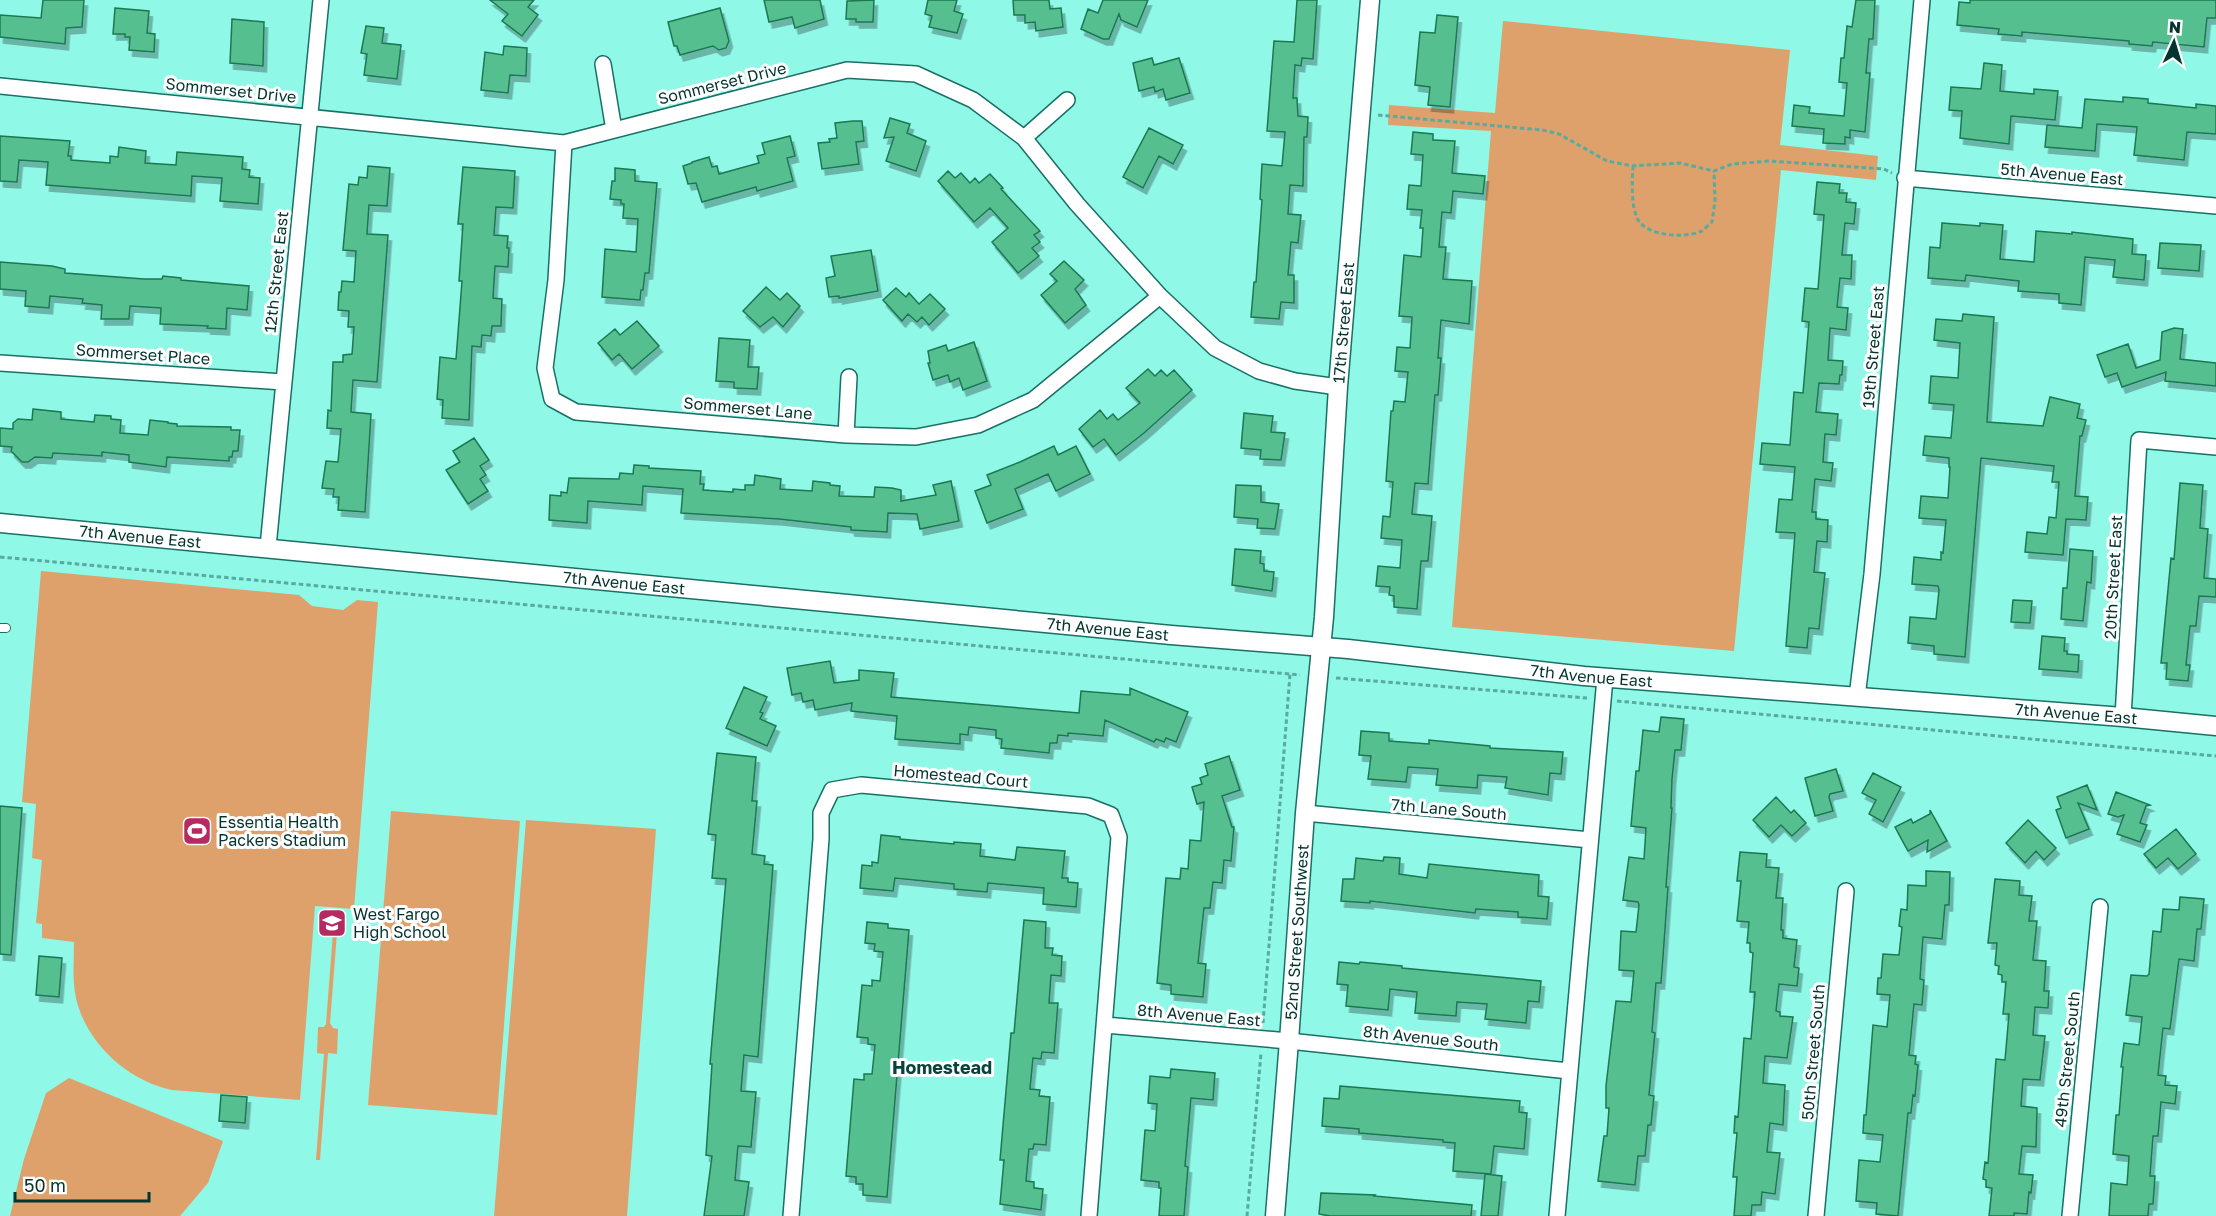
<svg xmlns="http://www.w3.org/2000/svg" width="2216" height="1216" font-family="'Golos Text',sans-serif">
<defs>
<filter id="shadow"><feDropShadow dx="3.5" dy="6" stdDeviation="0" flood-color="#0004"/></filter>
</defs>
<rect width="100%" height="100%" fill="#8ff8e6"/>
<!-- green -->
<path fill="#dea16c" d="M1503 21 1790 50 1780 145 1878 156 1876 180 1781 170 1734 651 1452 627 1491 131 1388 125 1389 105 1495 113Z
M41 571 299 595 312 606 343 610 357 600 378 602 354 909 315 906 300 1100 172 1090C128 1081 86 1043 76 998 72 979 74 961 74 942L42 938V924L36 923 42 860 32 858 36 804 22 802Z
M391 811 520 821 497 1115 368 1105Z
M526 820 656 829 627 1216H494Z
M334 919 338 920 330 1023 333 1028 338 1029 337 1054 328 1053 320 1160H316L324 1054 317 1053 318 1027H324L326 1024Z
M69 1078 223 1141 208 1183 180 1216H10L24 1159 46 1093Z"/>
<!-- building -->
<path fill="#55bf8f" stroke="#1d7853" stroke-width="1.5" filter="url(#shadow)" d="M43 0H84L82 27 66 28 65 44 0 37V15L41 18Z
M490 0H534L528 7 538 15 522 36 502 21 508 14Z
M764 0H820L824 19 795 28 792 17 769 22Z
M874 0 873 22H856V19H846L847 1Z
M928 0H957L954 11 963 14 957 33 929 27 932 16 925 14Z
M1013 0H1049L1050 9 1061 8 1063 27 1036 31 1035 22 1025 23V15H1014Z
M1103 0H1148L1137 27 1121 20 1119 14 1109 39H1103L1081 29 1088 9 1098 13Z
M1297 0H1317L1313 59 1302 58 1301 66 1295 65 1293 98H1297L1298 116 1308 117 1307 137H1304L1303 186 1290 185 1288 214 1301 215 1298 243 1291 242 1288 275H1294V303L1281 302 1279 319 1251 317 1254 282H1256L1262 200 1260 199 1262 164 1282 166 1285 132 1267 131 1274 41 1294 42Z
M1856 0H1875L1873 39H1869L1866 73H1870L1865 132 1850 130V138L1845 137V144L1823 143 1824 129 1792 126 1794 105 1810 107 1809 113 1844 116 1847 83 1839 82 1841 58H1844L1847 26 1852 27Z
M1970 0H2216V18H2207L2204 47 2153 42 2152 46 2129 44V41L2022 32V36L1998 34 1999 29 1957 25 1959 2 1970 3Z
M115 8 149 11 147 33 155 34 154 52 129 50 130 37H125V34H113Z
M720 8 729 41 726 48 719 50 713 46 680 55 677 46H674L668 22Z
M1437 15 1458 17 1450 107 1428 105 1430 87 1415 85 1420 32 1435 33Z
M232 19 264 22 263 66 230 63Z
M366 26 384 28 382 43 401 45 397 79 364 75 367 54 361 53Z
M504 46 527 48 526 76 510 75 508 93 481 90 485 52 503 55Z
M1152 58 1154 65 1179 58 1190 93 1166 100 1163 89 1155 92 1154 87 1139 91 1133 63Z
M1984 63 2002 65 2000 91 2034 94V89L2058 91 2055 120 2011 116 2009 144 1960 138 1962 111 1949 110 1951 87 1981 89Z
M2123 97 2148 99V103L2196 108V104L2216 106V134L2187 132 2184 160 2134 155 2137 127 2097 124 2095 151 2045 147 2047 125 2082 128 2085 99 2123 102Z
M890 118 910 124 907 133 926 141 916 171 886 161 894 137 884 138Z
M853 121H862L864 141 856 142 859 164 822 169 818 143 830 142 829 139 837 138 835 123Z
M1149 128 1183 145 1173 164 1159 156 1143 188 1123 177Z
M1413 132 1433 134V140L1455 141 1452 173 1485 176 1483 194 1453 191 1451 213 1442 212 1439 247H1446L1443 279 1472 281 1469 324 1441 320 1438 358H1441L1438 395H1435L1428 484 1415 483 1412 514 1432 516 1428 561H1421L1417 609 1394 607V596L1389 595 1390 587 1376 586 1378 566 1400 568 1402 540 1381 538 1383 516 1390 517 1393 482 1386 481 1391 411H1393L1394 401 1405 402 1408 372 1395 371 1397 347 1410 348 1412 317 1399 316 1404 255 1421 257 1423 228H1420L1422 210 1407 209 1409 185 1421 186 1423 155 1411 154Z
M0 136 70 141 68 156H71V160L110 163V156L118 157 119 147 146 151 145 163 176 165 177 152 243 157 242 169 250 170 249 177 260 178 258 204 220 201 222 178 192 176 191 196 46 185 48 162 19 160 17 182 0 181Z
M790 136 795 156 787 158 793 181 757 191 756 187 702 202 696 183 688 184 683 166 692 163V162L709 157 712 167 717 166 719 174 759 163 757 156 765 154 762 143Z
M368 166 390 168 387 206 369 205 367 234 388 235 377 382 353 380 351 412 371 414 365 512 338 510 339 497H333L334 489 322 488 326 461 338 462 341 429 327 428 328 410 331 411 333 362H343V355L352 354 354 327H348L349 311 338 310 339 292H341L342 281 354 282 356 251 343 250 349 184 358 185 359 177 367 178Z
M463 167 515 171 513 208 496 207 494 235 508 236 507 248H509L508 267 495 266 493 298 502 299 501 326H492L491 336 482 335 481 347 472 346 469 420 442 418 443 400 437 399 440 357 456 359 462 281H459L463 224H458Z
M615 168 635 170V181L657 183 649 273H645L643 290H641L640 300 602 297 605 249 636 252 638 219 623 218 624 204H621V200L610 199 612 181H615Z
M948 171 955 178 961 173 970 183 975 178 979 183 990 174 1003 188 1001 189 1040 231 1034 235 1040 242 1032 248 1039 256 1018 273 992 242 1008 228 990 208 974 222 938 181Z
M1817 182 1840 184 1839 193H1847L1846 202 1856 203 1854 224 1845 223 1842 255H1852L1851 279 1840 278 1837 307 1848 308 1846 330 1830 328 1828 360 1843 361 1842 375H1840L1839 384 1819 383 1816 412 1838 414 1836 435 1825 434 1823 462 1833 463 1831 481 1815 479 1812 512H1816V519L1828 520 1827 542 1817 541 1814 572 1825 573 1819 629 1809 628 1807 648 1786 646 1795 533 1776 532 1779 499 1792 500 1795 467 1760 464 1762 443 1790 445 1794 392 1803 393 1809 322 1802 321 1805 288 1818 289 1824 215 1814 214Z
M1942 223 1980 226V223L2003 225 2000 259 2034 262 2036 231 2072 234V232L2133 239 2132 254 2146 255 2144 280 2113 277 2115 260 2085 257 2081 305 2059 303V294L2018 291 2019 281 1966 275 1965 281 1928 278 1930 247 1940 248Z
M2160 243 2201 245 2199 271 2158 268Z
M871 250 878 291 839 298V296L829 297 826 278 835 276 831 256Z
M1064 261 1084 280 1075 289 1086 305 1065 323 1041 295 1057 281 1050 274Z
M0 262 52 266 65 269V273L144 279H162L163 276 181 278V280L249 286 247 310 227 308 226 329 207 328 208 326 160 324 161 308 130 306 129 319H101L102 305 82 303 83 299 50 296 49 308 25 306 26 291 0 289Z
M766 287 780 300 787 293 800 306 783 327 773 317 760 327 743 311Z
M896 288 906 297 909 293 919 304 930 294 945 309 929 325 922 317 917 322 908 314 902 321 883 300Z
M1963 314 1994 317 1987 422 2043 426 2050 397 2080 404 2077 418 2086 420 2082 436H2080L2075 496 2088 497 2086 520 2066 519 2063 555 2025 552 2027 532 2047 534 2049 517 2056 518 2059 482H2052L2054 466 1981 458 1965 657 1934 654V646L1908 643 1910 617 1936 619 1939 590 1938 586 1912 584 1914 557 1941 560V552L1943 553 1946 520 1919 518 1921 496 1948 498 1950 467H1949V458L1923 455 1925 436 1951 438 1954 405 1929 403 1931 376 1958 378 1960 343 1934 340 1936 319 1962 321Z
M637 321 659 346 632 369 619 354 612 360 598 343 615 329 620 335Z
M2174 328 2183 329 2180 359 2216 363V386L2165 381 2166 372 2122 387 2117 373 2105 377 2097 355 2128 344 2136 368 2160 360 2162 332Z
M719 338 750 340 748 367H759L757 389 734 388V382L716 381Z
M974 342 987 381 963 390 959 378 950 382 948 375 933 380 928 363H930L928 351 946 345 948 351Z
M1148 369 1155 376 1161 370 1167 376 1174 370 1192 390 1144 433 1116 455 1104 439 1093 447 1079 429 1100 410 1107 419 1113 414 1118 420 1140 403 1126 388Z
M33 409 61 412V419L94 422 95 415 111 416V419L121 420 120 433 148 435 150 420 168 422V423L177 424V426L231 427V430H240L238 451H233L232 457H229V461L167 457 166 467 129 462V455L102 452V456L53 453 52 458 35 457 28 462H22L11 451 12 447 0 446V428L13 429V423L18 419 32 420Z
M1244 413 1273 416 1271 432 1285 433 1281 460 1260 459 1261 450 1241 448Z
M474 438 489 460 480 466 486 475 480 479 488 491 468 504 446 470 460 462 453 451Z
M1054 446 1058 455 1076 446 1090 474 1056 491 1048 474 1015 489 1023 509 987 523 975 491 991 485 987 475 1020 462Z
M634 465 649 466V468L701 471 700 484H704L703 490 733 492V489L745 490V485H754L755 475 781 479 780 489 812 491 813 481 830 483V485L840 486 839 496 874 497 875 487 892 488 901 490V501L936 495 933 485 951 481 959 521 920 529 917 514 888 513 887 532 851 530V527L779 519 681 513 683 489 643 486 642 505 588 501 587 523 549 520 550 495 561 496V492L567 493 569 478 619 479 620 473 633 474Z
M2180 483 2203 485 2200 528 2208 529 2204 578 2216 579V597L2199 596 2196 626H2190L2186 665H2190L2188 681 2166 679 2167 663H2161L2171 558 2174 559Z
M1236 485 1261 486V502L1279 504 1275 529 1257 528 1258 519 1234 517Z
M1235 549 1261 551 1260 563 1264 564V571L1274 572 1272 591 1232 585Z
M2070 549 2093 551 2091 583 2087 582 2083 621 2061 619 2063 588H2067Z
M2013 600 2032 601 2030 623 2011 622Z
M2042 636 2065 638 2064 651H2067V654L2079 655 2078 672 2039 669Z
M830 661 834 683 859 680V670L894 673 891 697 1079 713 1081 691 1130 695V688L1188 712 1176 742 1166 738 1164 742 1156 739 1154 742 1105 720 1103 736 1068 733V736L1058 735 1057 743H1050L1049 753 1001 748 1002 739 996 738V730L969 727 968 735 960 734V744L895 739 897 716 851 711 852 703 815 710 813 700 803 702 801 693 792 695 787 668Z
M744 687 767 697 760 712 763 713 760 719 776 726 767 746 726 728Z
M1661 717 1684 719 1681 750H1675L1672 779 1671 808H1672L1666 887H1668L1663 957 1661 983H1656L1652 1032 1655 1033 1649 1095 1654 1096 1651 1125H1648L1645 1156H1638L1635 1185 1598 1181 1604 1136H1607L1609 1108H1606V1086L1616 1001 1631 1002 1634 971 1619 970 1621 931 1636 932 1639 905 1638 902 1623 900 1629 857 1644 859 1646 828 1631 826 1636 771H1639L1643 730 1659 732Z
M1361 731 1389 733V741L1429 744V740L1490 746V748L1563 752 1561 774 1550 773 1548 795 1505 788 1507 777 1478 775 1477 788 1436 785 1438 769 1408 767 1406 782 1368 779 1371 756 1359 755Z
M717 753 756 757 752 801H757L752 854 765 856 764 864 773 865 758 1057 744 1055 741 1091 756 1092 751 1147 738 1146 735 1180 749 1182 744 1216H704L712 1156 706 1155 712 1064H710L726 879 712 878 716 835 708 834Z
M1229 756 1240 790 1222 796 1232 827H1234L1231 861 1224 860 1222 883 1213 882 1210 908H1204L1198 963 1206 964 1203 997 1171 994V985L1157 983 1166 878 1180 879 1181 868 1188 869 1190 840 1201 841 1204 802 1197 804 1192 787 1202 784 1200 778 1208 775 1205 764Z
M1836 769 1843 791 1830 794 1829 797 1833 811 1815 816 1805 778Z
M1873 773 1901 787 1883 822 1869 814 1876 800 1862 793Z
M2087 785 2097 810 2078 803 2089 829 2066 838 2056 810 2061 808 2057 797Z
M2116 792 2150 805 2146 806 2140 823 2147 825 2140 842 2117 834 2124 815 2118 817 2108 814Z
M1776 797 1791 813 1794 810 1806 823 1792 836 1781 825 1769 837 1753 820Z
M0 806 22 808 11 955 0 954Z
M1930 810 1947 841 1927 852 1928 840 1908 851 1895 827 1911 819 1913 823 1930 814Z
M2028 820 2056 848 2044 860 2036 851 2025 863 2006 843Z
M2176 829 2196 854 2178 869 2168 858 2156 868 2144 854Z
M881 835 900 837V839L954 844V842L981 844 980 856 1015 860 1017 847 1065 851 1062 878H1068V882L1078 883 1076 907 1043 904 1044 888 988 883 987 892 954 889V884L895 878 893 891 860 888 862 865 872 866V862L878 863Z
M1740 852 1767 854 1766 867 1779 868 1776 898H1783L1781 930H1783V938L1797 940 1794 967 1799 968 1797 986 1779 984 1776 1011 1780 1012V1016L1793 1017 1787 1058 1765 1056 1763 1083 1785 1085 1783 1125 1770 1123 1767 1152 1780 1153 1775 1194 1762 1192 1761 1205H1752L1751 1216H1734L1737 1177H1733L1737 1133H1734L1735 1116 1738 1117 1744 1038 1751 1039 1755 992H1750L1753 953 1750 952V943H1747L1749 922 1737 921 1741 881H1737Z
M1384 857 1400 858 1399 874 1427 878 1429 864 1539 875 1538 896 1549 897 1547 919 1518 917V912L1476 909 1475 913 1370 901V903L1341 901 1343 879H1354L1356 858 1383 861Z
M1926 871 1950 872 1949 905H1945L1942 939 1923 937 1920 979 1924 980 1922 1005 1914 1004 1909 1055 1916 1056 1915 1064 1918 1065 1915 1096 1913 1095 1911 1113H1908L1898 1216 1876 1214 1877 1203 1856 1201 1859 1160 1880 1162 1883 1135 1863 1133 1864 1115H1866L1873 1025 1887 1027 1890 995 1877 994 1878 978H1881L1883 954 1899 955 1902 927 1899 926 1901 909 1907 910 1908 885 1926 886Z
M1995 879 2020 881 2019 895 2032 896 2029 921H2037L2033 960 2046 961 2044 991H2049L2048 1008 2035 1007 2033 1035 2045 1036 2040 1080 2023 1079 2021 1106 2037 1108 2036 1147 2022 1146 2019 1174 2033 1175 2031 1193 2029 1192 2027 1214 2014 1213V1216H1989L1992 1188 1986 1187V1180L1983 1179 1985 1162 1988 1163 1996 1059 2005 1060 2009 1014H2003L2006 982H2002V975L1998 974 1999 966 1995 965 1997 943H1988Z
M2180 897 2204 899 2201 929H2197L2194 961 2179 959 2170 1029 2163 1028 2158 1075 2166 1076 2165 1085 2177 1086 2175 1104 2161 1102 2158 1136H2153L2150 1176H2155L2153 1204H2149L2148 1216H2109L2111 1183 2127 1185 2129 1156 2113 1154 2116 1115H2119L2123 1067H2121L2124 1043 2139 1045 2142 1017 2126 1015 2131 975 2147 976 2149 974 2153 931 2161 932 2163 909 2179 910Z
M1024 920 1046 922 1045 948H1053L1052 955 1062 956 1061 976 1051 975 1049 1003H1058L1054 1053 1042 1052 1041 1059 1033 1058 1030 1089 1040 1090 1039 1096 1050 1097 1046 1145 1034 1144 1033 1149H1029L1026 1181 1034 1182V1188L1043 1189 1041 1210 1000 1204 1004 1160H1000L1008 1068 1011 1033H1014Z
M867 922 888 924V928L909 930 887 1197 863 1195V1184H856V1177L846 1176 854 1079 864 1080V1074H872L875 1045 868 1044V1038L857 1037 862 985 872 986V980L880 981 883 952 874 951 875 944 865 943Z
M39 956 62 958 59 997 36 995Z
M1339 962 1359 964 1360 962 1402 966V968L1541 981 1539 1002 1528 1001 1526 1023 1485 1019 1487 1004 1457 1002 1456 1016 1415 1013 1417 992 1390 989 1388 1010 1346 1006 1348 985 1337 984Z
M1171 1069 1215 1073 1213 1100 1191 1098 1185 1166 1188 1167 1184 1216H1159L1161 1188H1159V1182L1141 1180 1145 1130 1155 1131 1157 1104 1148 1103 1150 1076 1170 1078Z
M1340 1086 1520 1101 1519 1112 1527 1113 1524 1149 1494 1146 1491 1174 1453 1171 1455 1143 1443 1142V1140L1359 1133V1129L1322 1126 1324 1098 1339 1099Z
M221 1095 247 1097 245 1123 219 1121Z
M1485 1174 1502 1176 1498 1216H1481Z
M1321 1193 1375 1195 1374 1196 1472 1205 1471 1216H1330L1319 1214Z"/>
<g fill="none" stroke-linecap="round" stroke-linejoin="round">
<!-- service casing -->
<g stroke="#197065" stroke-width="10">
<path id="service" d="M0 628H6"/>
</g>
<!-- minor casing -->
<g stroke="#197065" stroke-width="18">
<path id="minor" d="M603 64 614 130
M0 86 564 143 847 70 916 74 973 100 1024 138 1077 204 1160 296 1215 348 1259 371 1295 381 1338 387
M1024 138 1067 100
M564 143 556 280 545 368 552 399 576 412 846 435 916 437 978 425 1033 400 1160 296
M1905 178 2216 206
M0 363 283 382
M846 435 849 377
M268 547 321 0
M1857 697 1872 574 1922 0
M2123 717 2139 440 2216 447
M1305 813 1590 840
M1105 1025 1289 1041 1569 1071
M791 1216 821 839V813L832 790 861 785 1088 806 1111 815 1119 837 1089 1216
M1557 1216 1605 678
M1816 1216 1846 891
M2070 1216 2100 907"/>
</g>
<!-- tertiary casing -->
<g stroke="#197065" stroke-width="21">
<g id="tertiary">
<path id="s1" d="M0 523 1171 635 1348 649 1584 676 2123 717 2216 726"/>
<path id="s2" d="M1275 1216 1289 1041 1305 813 1324 617 1338 387 1370 0"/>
</g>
</g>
<!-- path -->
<path stroke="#58ab9e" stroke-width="3" stroke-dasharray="4.5 3" stroke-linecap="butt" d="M1378 115 1542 130 1559 134 1607 161 1633 166 1680 163 1714 171 1732 164 1770 161 1884 169 1892 173
M1633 166C1632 181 1631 204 1637 218 1645 236 1685 239 1702 231 1705 229 1709 224 1712 222L1715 201 1714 171
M0 557 1300 675
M1336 678 1587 698
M1617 701 2216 756
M1263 1023 1290 674
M1247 1216 1261 1053"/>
<!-- service -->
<use href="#service" stroke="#fff" stroke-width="8"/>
<!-- minor -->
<use href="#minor" stroke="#fff" stroke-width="15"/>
<!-- tertiary -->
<use href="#tertiary" stroke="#fff" stroke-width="18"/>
</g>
<!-- icons -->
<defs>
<g id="stadium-square" transform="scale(1.5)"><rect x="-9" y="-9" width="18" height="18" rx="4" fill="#b62a62" stroke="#fff"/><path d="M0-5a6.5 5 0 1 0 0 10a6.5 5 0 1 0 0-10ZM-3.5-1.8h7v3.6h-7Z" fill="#fff"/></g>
<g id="school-square" transform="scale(1.5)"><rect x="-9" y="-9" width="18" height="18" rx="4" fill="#b62a62" stroke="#fff"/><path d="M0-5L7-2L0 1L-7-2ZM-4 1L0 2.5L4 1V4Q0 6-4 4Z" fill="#fff"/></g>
</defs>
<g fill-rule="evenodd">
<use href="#stadium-square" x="197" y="831"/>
<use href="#school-square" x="332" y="923"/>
</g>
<g text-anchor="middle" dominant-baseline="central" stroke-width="6" stroke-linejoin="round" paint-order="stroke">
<!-- street labels -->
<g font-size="16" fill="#03342e" stroke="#fff">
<text transform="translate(722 83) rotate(-14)">Sommerset Drive</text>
<text transform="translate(231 90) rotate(6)">Sommerset Drive</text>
<text transform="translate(2062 174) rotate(5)">5th Avenue East</text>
<text transform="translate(276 272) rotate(-84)">12th Street East</text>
<text stroke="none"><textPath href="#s2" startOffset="896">17th Street East</textPath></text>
<text transform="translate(1873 347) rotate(-85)">19th Street East</text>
<text transform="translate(143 354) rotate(4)">Sommerset Place</text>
<text transform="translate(748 408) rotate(5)">Sommerset Lane</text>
<text stroke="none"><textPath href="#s1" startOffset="141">7th Avenue East</textPath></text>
<text transform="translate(2113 577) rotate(-87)">20th Street East</text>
<text stroke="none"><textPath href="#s1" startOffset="627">7th Avenue East</textPath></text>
<text stroke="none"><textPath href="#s1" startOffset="1113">7th Avenue East</textPath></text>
<text stroke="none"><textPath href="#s1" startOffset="1599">7th Avenue East</textPath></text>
<text stroke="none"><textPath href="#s1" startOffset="2085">7th Avenue East</textPath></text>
<text transform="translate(961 776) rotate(5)">Homestead Court</text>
<text transform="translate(1449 809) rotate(5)">7th Lane South</text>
<text stroke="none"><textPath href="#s2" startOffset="285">52nd Street Southwest</textPath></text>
<text transform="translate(1199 1015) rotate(5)">8th Avenue East</text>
<text transform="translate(1431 1038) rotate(6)">8th Avenue South</text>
<text transform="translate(1813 1052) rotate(-85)">50th Street South</text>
<text transform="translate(2067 1059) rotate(-84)">49th Street South</text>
</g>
<!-- poi labels -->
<g font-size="16" fill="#03342e" stroke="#fff" text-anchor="start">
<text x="218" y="822">Essentia Health<tspan x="218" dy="18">Packers Stadium</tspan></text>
<text x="353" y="914">West Fargo<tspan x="353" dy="18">High School</tspan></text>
</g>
<!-- neighbourhood labels -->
<g font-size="18" font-weight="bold" fill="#05453d" stroke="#fff">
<text x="942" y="1067">Homestead</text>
</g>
</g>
<!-- north arrow -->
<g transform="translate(2174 42) rotate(4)" stroke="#ffffff" stroke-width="4.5" paint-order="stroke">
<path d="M0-4.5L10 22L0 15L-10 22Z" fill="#03342e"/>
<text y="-9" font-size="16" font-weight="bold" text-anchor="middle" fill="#03342e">N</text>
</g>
<!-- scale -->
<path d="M15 1192v9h134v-9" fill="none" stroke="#03342e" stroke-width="3"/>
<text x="24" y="1192" font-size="18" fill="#03342e" stroke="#ffffff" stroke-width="4.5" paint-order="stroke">50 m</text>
</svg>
